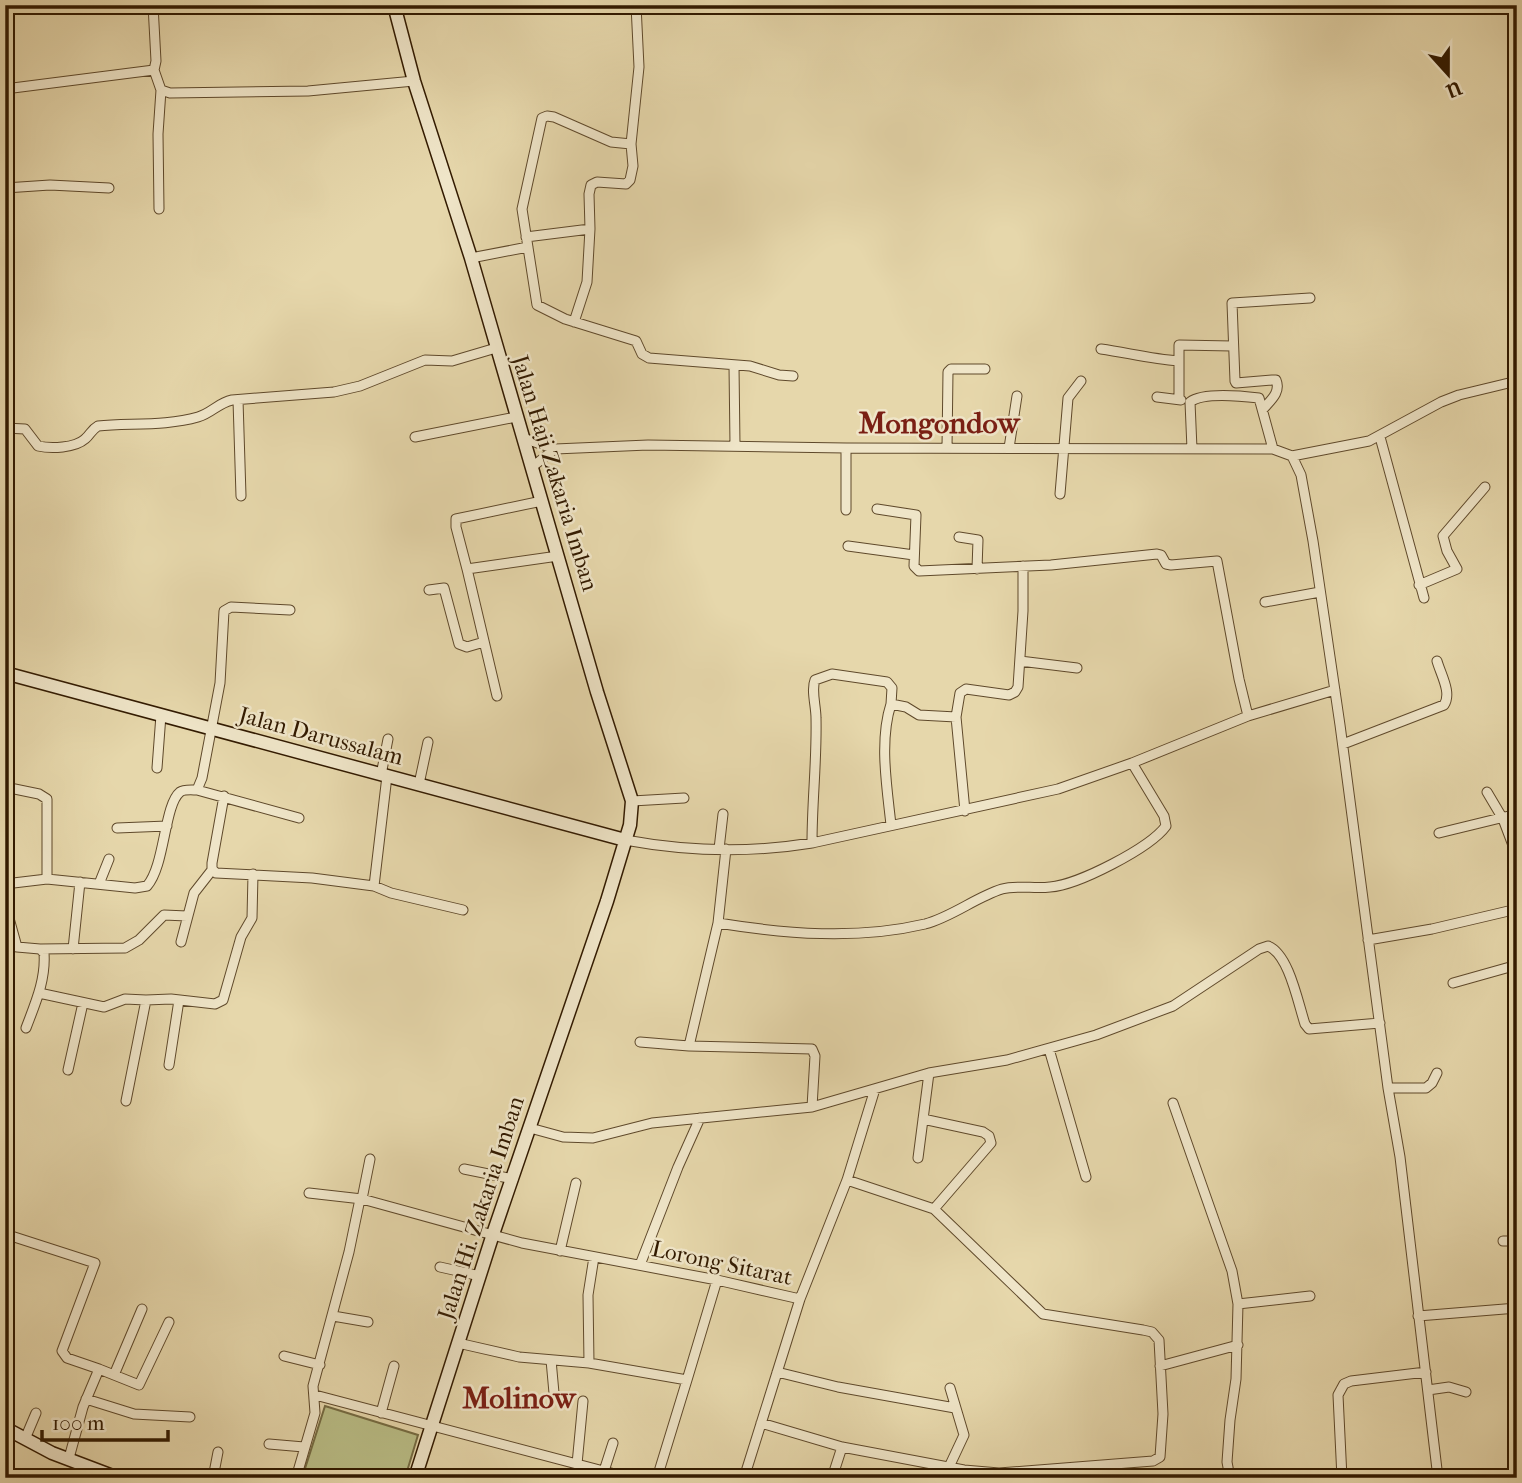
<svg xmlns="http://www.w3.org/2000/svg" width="1522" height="1483" font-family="'IM FELL French Canon',serif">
<rect width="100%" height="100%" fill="#e6d7ab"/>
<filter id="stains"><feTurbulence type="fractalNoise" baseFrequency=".00286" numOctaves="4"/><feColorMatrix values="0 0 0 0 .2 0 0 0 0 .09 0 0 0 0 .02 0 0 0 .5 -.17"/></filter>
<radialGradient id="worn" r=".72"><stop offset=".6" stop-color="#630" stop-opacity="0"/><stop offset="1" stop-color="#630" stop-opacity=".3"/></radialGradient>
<!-- green -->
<path fill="#b9bd86" stroke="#766c43" stroke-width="2" d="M325 1406 418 1435 405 1478H302Z"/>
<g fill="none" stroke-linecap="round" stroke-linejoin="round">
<!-- street casing -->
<g stroke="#5f492b" stroke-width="11">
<path id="street" d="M154 70 161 90 170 93 308 91 414 81
M5 89 154 70 156 61 153 5
M631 144 611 142 554 117 547 116 542 118 522 209 537 305 565 319 636 341 642 354 649 358 750 366 779 375 793 376
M5 188 50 185 109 188
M159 209 158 134 161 90
M590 229 589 194 591 185 597 182 626 184 630 180 633 166 631 144 639 67 636 5
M526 237 590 229 587 282 574 322
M471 258 528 247
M1101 349C1128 353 1152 359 1178 361
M734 366 735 445
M1157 397 1181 400
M1179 399V345L1232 346
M238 400 241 496
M1263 409C1271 400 1281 392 1276 380H1272L1236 383 1235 381 1232 303 1310 298
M5 428 25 429 38 446C51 449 75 448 85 439 91 434 91 430 98 426 130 423 167 426 198 417 212 413 218 403 232 400L334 392 360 386 425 360 452 361 496 348
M415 437 516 417
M1380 437 1424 598
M523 438 555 449 648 445 846 448 1273 449 1292 456 1301 475 1313 541 1340 725 1388 1088 1400 1157 1438 1478
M846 448V510
M947 448 948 372 951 369H985
M1009 448 1017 396
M1192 449 1190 402C1203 392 1242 396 1259 398L1273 449
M1292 456 1369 441 1441 402 1459 395 1517 381
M532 467 555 449
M1060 494 1068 398 1081 381
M877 509 916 515 914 566 919 571 1051 565 1157 554 1161 555 1166 564 1171 565 1217 561 1239 679 1248 716
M959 537 978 540 977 569
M848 546 914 555
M467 569 456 527V519L542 501
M1419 585 1457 569 1447 551 1443 536 1485 487
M429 590 444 588 459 644 467 647 484 642
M1265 602 1320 592
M1020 661 1077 668
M497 696 467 569 558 556
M1343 744 1444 705C1452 693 1441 675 1437 661
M157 768 161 715
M381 775 388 739
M419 784 428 742
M5 787 39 794 47 799V879L135 888 147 886C165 866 164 805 180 792 184 789 192 790 197 790L202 778 220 683 224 611 231 607 290 610
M197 790 299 818
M1487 792 1503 819 1517 856
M224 796 212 863V869L216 873 312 878 374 886 387 776
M632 801 684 798
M965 811 956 717 960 693 966 689 1009 695 1015 692 1018 687 1023 611V566
M891 825C887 787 879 741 891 704
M117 828 167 826
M1439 833 1517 814
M625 840C685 851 751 853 812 843L1058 789 1132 763 1248 716 1335 690
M812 843C812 801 817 760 816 718 816 706 811 690 815 680L832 674 887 682 892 688 891 704 906 707 919 715 956 717
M719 849 723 814
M726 849 718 923C786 934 857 940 925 924 952 917 976 897 1002 889 1017 885 1035 889 1050 887 1078 885 1150 848 1166 826L1164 816 1132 763
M5 884 47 879
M99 884 109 859
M374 886 391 893 463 910
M5 904 17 947 40 949 44 953C46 980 35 1004 26 1028
M1368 940 1432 929 1517 909
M181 942 194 893 212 870
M40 949 125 948 139 940 164 915 187 916
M73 949 80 882
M1453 983 1517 965
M39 993 104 1007 125 999 146 1000 126 1101
M146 1000 171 999 215 1004 223 1000 241 937 252 918 253 874
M640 1042 689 1046 812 1049 815 1056 812 1107
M689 1046 718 923
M1049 1049 1086 1177
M169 1065 179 1000
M68 1070 83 1003
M1388 1088H1426L1432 1083 1437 1073
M1173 1103 1232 1271 1238 1304 1236 1379 1230 1420 1227 1462 1230 1478
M923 1119 983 1132 989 1136 991 1143 934 1209
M530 1128 563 1137 593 1138 652 1123 812 1107 929 1073 1007 1060 1096 1035 1173 1006 1259 949 1268 946C1289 954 1298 1003 1305 1024L1309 1029 1380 1023
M918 1158 929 1073
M464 1169 513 1179
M309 1193 362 1199 522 1243 717 1280 800 1299 744 1478
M362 1199 370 1159
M5 1234 95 1263 62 1351 67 1358 99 1369
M1503 1241H1517
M560 1251 576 1183
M640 1265 678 1167 700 1118
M440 1267 480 1276
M800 1299 847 1180 875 1089
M1238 1304 1310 1296
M333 1316 368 1322
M1418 1316 1517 1308
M458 1343 519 1357 589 1363 687 1380 657 1478
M284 1356 320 1365
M551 1360 554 1393
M589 1363 588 1295 594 1257
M1160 1366 1238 1345
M777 1372 838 1387 955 1408
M114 1375 139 1385 169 1322
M687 1380 717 1280
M1428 1390 1449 1387 1466 1392
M315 1395 630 1478
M86 1399 134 1414 190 1417
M381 1413 394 1366
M761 1423 842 1447 964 1470 999 1473 1153 1461 1160 1457 1163 1414 1159 1340 1152 1332 1143 1330 1043 1314 934 1209 847 1180
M25 1439 36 1413
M269 1444 304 1447
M69 1458 83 1407 99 1369 114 1375 142 1309
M577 1464 583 1401
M949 1467 964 1435 950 1388
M604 1471 613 1443
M213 1478 218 1452
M296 1478 315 1413 313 1386 349 1252 360 1199
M832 1478 842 1447
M1342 1478 1338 1395 1344 1384 1351 1381 1426 1372"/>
</g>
<!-- secondary casing -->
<g stroke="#321a00" stroke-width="15">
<path id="secondary" d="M394 5 414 81 471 258 597 692 632 801 630 825 607 901 493 1234 415 1478
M5 673 625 840
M5 1428 52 1453 118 1478"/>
</g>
<!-- street -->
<use href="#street" stroke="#efe5c8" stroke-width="9"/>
<!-- secondary -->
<use href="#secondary" stroke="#efe5c8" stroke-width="12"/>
</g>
<g text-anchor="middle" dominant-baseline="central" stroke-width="5" stroke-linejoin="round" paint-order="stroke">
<!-- street labels -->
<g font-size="23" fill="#321a00" stroke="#efe5c8">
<text transform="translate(555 473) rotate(73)">Jalan Haji Zakaria Imban</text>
<text transform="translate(321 736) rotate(15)">Jalan Darussalam</text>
<text transform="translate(481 1208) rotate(-72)">Jalan Hi. Zakaria Imban</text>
<text transform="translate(722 1263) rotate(12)">Lorong Sitarat</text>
</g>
<!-- district labels -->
<g font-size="30" font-weight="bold" fill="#7a1f14" stroke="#efe5c8">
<text x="939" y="423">Mongondow</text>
<text x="519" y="1398">Molinow</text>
</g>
</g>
<!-- margin -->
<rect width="1522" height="1483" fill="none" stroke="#e6d7ab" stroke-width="28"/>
<rect x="7" y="7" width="1508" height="1469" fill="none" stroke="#321a00" stroke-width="3.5"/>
<rect x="14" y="14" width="1494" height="1455" fill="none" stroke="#321a00" stroke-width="2"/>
<!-- north arrow -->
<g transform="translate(1448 74) rotate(159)" stroke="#efe5c8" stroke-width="5" paint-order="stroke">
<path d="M0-5L12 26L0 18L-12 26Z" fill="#321a00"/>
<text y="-10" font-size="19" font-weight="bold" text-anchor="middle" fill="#321a00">U</text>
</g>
<!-- scale -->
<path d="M42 1430v10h126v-10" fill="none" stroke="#321a00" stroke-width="3.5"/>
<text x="52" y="1430" font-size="21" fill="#321a00" stroke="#efe5c8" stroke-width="5" paint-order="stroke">100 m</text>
<rect width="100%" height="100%" filter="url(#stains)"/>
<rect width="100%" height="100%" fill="url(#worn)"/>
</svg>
